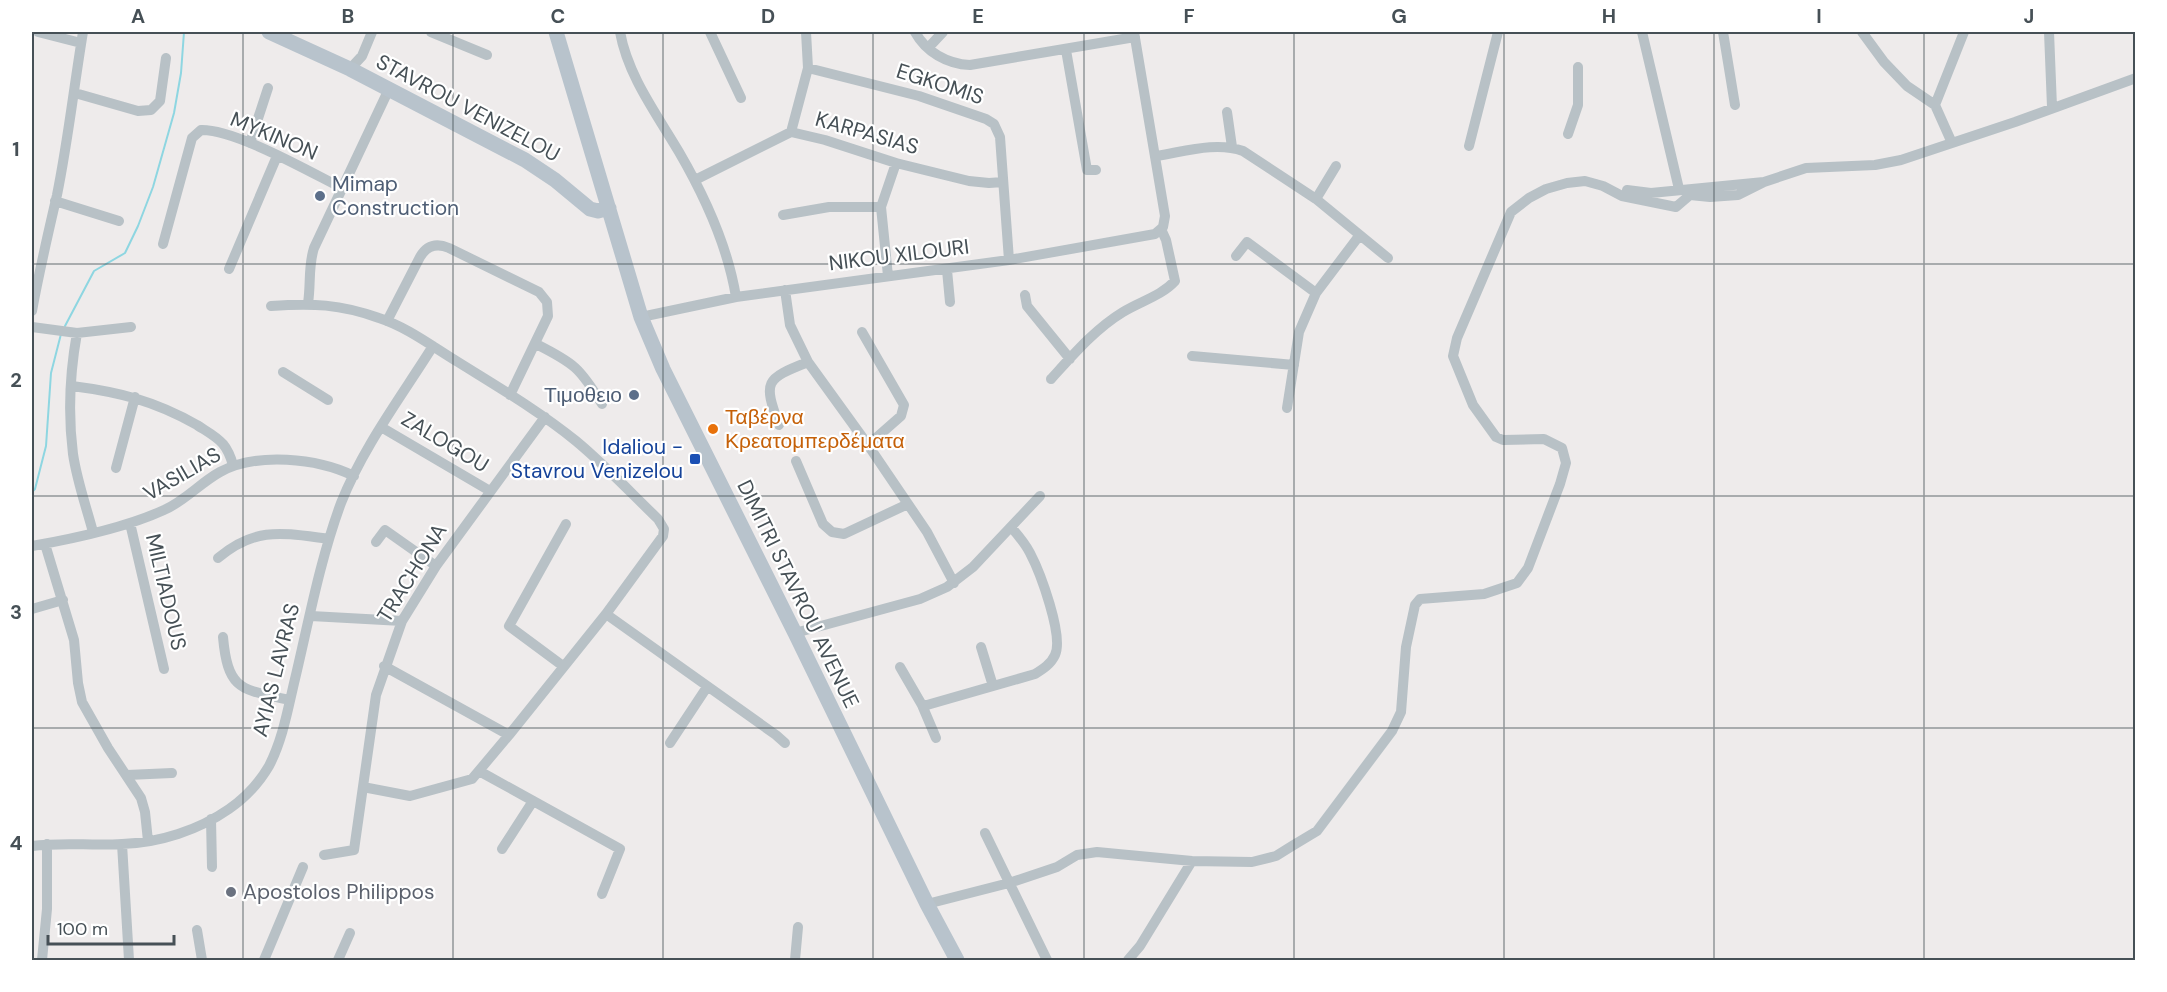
<svg xmlns="http://www.w3.org/2000/svg" width="2167" height="992" font-family="'DM Sans',sans-serif">
<rect width="100%" height="100%" fill="#eeebeb"/>
<g fill="none" stroke-linecap="round" stroke-linejoin="round">
<!-- stream -->
<path stroke="#8ed6e1" stroke-width="2" d="M65 326 94 271 125 253 138 226 153 187 174 113 181 73 184 32
M32 492 35 489 46 446 51 373 61 334"/>
<!-- street -->
<path stroke="#b8c1c6" stroke-width="10" d="M38 32 81 43
M431 32 487 55
M620 32C628 76 656 113 679 152 704 195 728 248 736 297
M710 32 741 98
M915 32C926 52 947 64 970 65L1135 37
M1642 32 1679 189
M1723 32 1735 105
M1862 32 1884 62 1907 86 1935 105 1952 143
M2049 32 2052 107
M928 48 943 32
M1066 50 1087 170H1096
M808 68 919 96 986 119 994 124 1000 137 1009 260
M350 69 362 56 372 32
M75 93 138 111 151 110 160 101 166 58
M1935 105 1964 32
M1227 112 1232 147
M791 132 808 68 806 32
M1568 134 1578 105V67
M250 143 268 88
M1469 146 1498 32
M1156 156C1183 152 1216 141 1243 151L1316 199 1388 258
M695 180 791 132 825 140 896 163 969 181 989 183 1003 182
M1627 190 1651 193 1764 182
M1316 199 1336 166
M55 201 119 221
M783 215 829 207H881
M163 244 192 138 201 130C235 129 310 172 342 188
M1236 256 1247 242 1316 293
M229 269 277 156
M947 270 950 302
M888 276 881 207 896 163
M785 290 790 325 808 362 868 445 927 532 954 583
M1025 295 1027 306 1070 359
M308 303C311 285 308 266 314 248L389 89
M271 306C312 303 340 304 379 318 407 327 433 347 458 362 498 387 539 411 576 441 605 465 631 493 658 519L664 529 663 536 606 614 776 735 785 743
M32 311C39 272 48 234 57 195 68 141 74 86 83 32
M641 317 736 297 1009 260 1155 234 1163 227 1165 216 1134 32
M387 321 420 257C427 245 437 243 449 248L539 292 547 302 548 316 510 395
M32 327 77 333 131 327
M862 332 904 405 901 416 868 445
M77 333C70 372 68 415 73 454 77 481 86 506 93 532
M536 344C574 363 580 368 602 404
M1192 356 1294 365
M283 372 328 400
M1051 379C1073 355 1095 329 1123 312 1141 301 1161 296 1175 281L1166 240 1161 229
M72 386C119 392 155 401 197 425 206 431 216 436 223 444 228 450 231 458 233 465
M1287 408 1299 332 1316 293 1359 236
M779 425C763 381 765 379 808 362
M381 427 490 491
M796 461 823 524 832 532 844 534 908 504
M116 468 135 397
M130 523 164 669
M376 542 385 530 436 566
M45 544 74 640 78 683 82 702 108 748 141 798 145 812 148 841
M32 546C72 539 127 527 164 510 185 501 200 483 220 472 257 452 317 458 354 476
M218 558C256 526 283 533 329 539
M32 609 63 600
M311 616 402 621
M795 633 920 599 947 587 973 567 1040 496
M223 637C228 692 242 689 290 700
M981 647 993 686
M384 666 509 735 606 614
M563 666 509 626 566 524
M900 667 922 705 936 738
M922 705H927L1035 674C1043 669 1051 664 1055 655 1064 636 1040 572 1030 553 1025 543 1018 535 1011 527
M670 743 707 687
M479 771 620 849 602 894
M127 775 172 773
M363 787 410 796 472 779 509 735
M211 819 212 867
M985 833 1047 960
M122 844 129 960
M32 846C62 842 92 846 122 844 159 843 199 830 229 809 245 798 259 783 269 766 283 739 288 708 295 679 309 620 320 560 341 503 363 447 401 397 433 346
M502 849 533 801
M324 855 354 850 376 695 402 621 436 566 545 417
M927 904 1009 883 1057 867 1077 855 1097 852 1192 861 1252 862 1276 856 1292 846 1317 831 1392 731 1401 712 1406 647 1415 605 1420 599 1484 594 1517 583 1528 568 1560 484 1566 463 1562 448 1544 439 1503 440 1496 437 1473 405 1453 356 1457 338 1511 212 1529 198 1546 189 1567 183 1585 181 1603 186 1622 196 1676 207 1690 195 1710 197 1738 195 1764 182 1806 168 1875 165 1901 160 2015 122 2136 78
M197 930 202 960
M42 960 47 909V844
M264 960 303 867
M338 960 350 933
M795 960 798 927
M1128 960 1140 946 1192 861"/>
<!-- secondary -->
<path stroke="#b8c3cc" stroke-width="15" d="M269 32 350 69 525 160 555 180 590 209 598 211 609 208
M556 32 641 317 663 369 795 633 927 904 957 960"/>
</g>
<!-- grid -->
<path fill="none" stroke="#465056" stroke-width="1.5" stroke-opacity="0.55" d="M243 32V960M453 32V960M663 32V960M873 32V960M1084 32V960M1294 32V960M1504 32V960M1714 32V960M1924 32V960M32 264H2136M32 496H2136M32 728H2136"/>
<!-- markers -->
<g fill="#5c6f8a" stroke="#fff" stroke-width="2">
<circle cx="320" cy="196" r="6"/>
<circle cx="634" cy="395" r="6"/>
</g>
<circle fill="#e8710a" stroke="#fff" stroke-width="2" cx="713" cy="429" r="6"/>
<rect fill="#1a4fb4" stroke="#fff" stroke-width="2" x="689" y="453" width="12" height="12" rx="3"/>
<circle fill="#6b7280" stroke="#fff" stroke-width="2" cx="231" cy="892" r="6"/>
<g text-anchor="middle" dominant-baseline="central" stroke-width="4.5" stroke-linejoin="round" paint-order="stroke">
<!-- street labels -->
<g font-size="21" fill="#465056" stroke="#fff">
<text transform="translate(940 84) rotate(18)">EGKOMIS</text>
<text transform="translate(468 108) rotate(28)">STAVROU VENIZELOU</text>
<text transform="translate(867 133) rotate(16)">KARPASIAS</text>
<text transform="translate(274 136) rotate(23)">MYKINON</text>
<text transform="translate(899 255) rotate(-7)">NIKOU XILOURI</text>
<text transform="translate(445 442) rotate(31)">ZALOGOU</text>
<text transform="translate(182 474) rotate(-30)">VASILIAS</text>
<text transform="translate(412 573) rotate(-58)">TRACHONA</text>
<text transform="translate(166 592) rotate(77)">MILTIADOUS</text>
<text transform="translate(798 594) rotate(64)">DIMITRI STAVROU AVENUE</text>
<text transform="translate(276 670) rotate(-76)">AYIAS LAVRAS</text>
</g>
<!-- service labels -->
<g font-size="21" fill="#4e5e75" stroke="#fff" text-anchor="start">
<text x="332" y="184">Mimap<tspan x="332" dy="24">Construction</tspan></text>
<text x="622" y="395" text-anchor="end">Τιμοθειο</text>
</g>
<!-- food labels -->
<g font-size="21" fill="#c56008" stroke="#fff" text-anchor="start">
<text x="725" y="417">Ταβέρνα<tspan x="725" dy="24">Κρεατομπερδέματα</tspan></text>
</g>
<!-- transit labels -->
<g font-size="21" fill="#164399" stroke="#fff" text-anchor="end">
<text x="683" y="447">Idaliou -<tspan x="683" dy="24">Stavrou Venizelou</tspan></text>
</g>
<!-- worship labels -->
<g font-size="21" fill="#5b616d" stroke="#fff" text-anchor="start">
<text x="243" y="892">Apostolos Philippos</text>
</g>
</g>
<!-- border -->
<rect width="2167" height="992" fill="none" stroke="#ffffff" stroke-width="66"/>
<!-- scale -->
<path d="M48 935v9h126v-9" fill="none" stroke="#465056" stroke-width="3"/>
<text x="57" y="935" font-size="18" fill="#465056" stroke="#ffffff" stroke-width="4.5" paint-order="stroke">100 m</text>
<rect x="33" y="33" width="2101" height="926" fill="none" stroke="#465056" stroke-width="2"/>
<g font-size="20" text-anchor="middle" font-weight="bold" fill="#465056">
<text x="138" y="23">A</text>
<text x="348" y="23">B</text>
<text x="558" y="23">C</text>
<text x="768" y="23">D</text>
<text x="978" y="23">E</text>
<text x="1189" y="23">F</text>
<text x="1399" y="23">G</text>
<text x="1609" y="23">H</text>
<text x="1819" y="23">I</text>
<text x="2029" y="23">J</text>
<text x="16" y="156">1</text>
<text x="16" y="387">2</text>
<text x="16" y="619">3</text>
<text x="16" y="850">4</text>
</g>
</svg>
